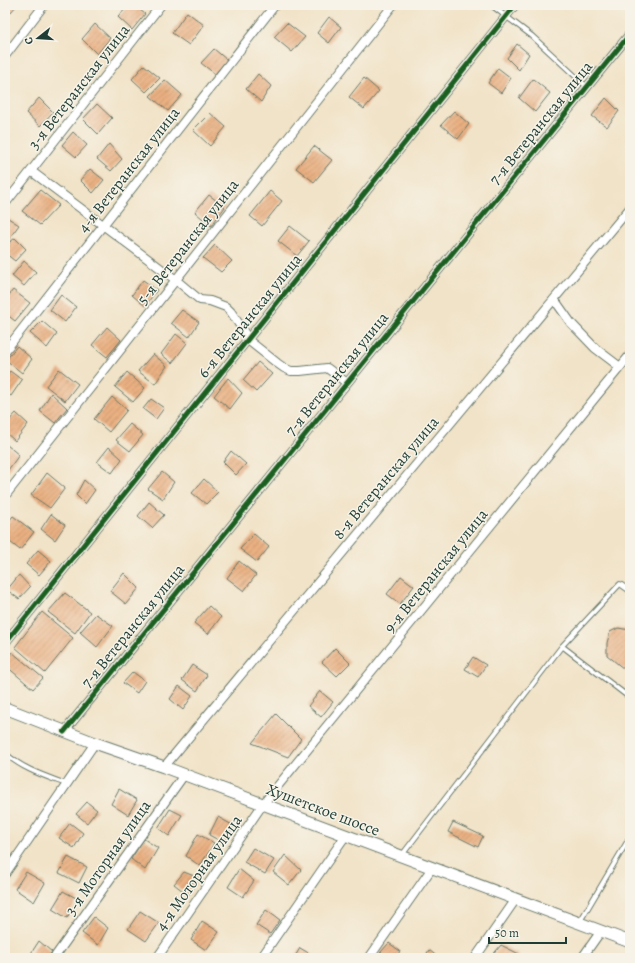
<svg xmlns="http://www.w3.org/2000/svg" width="635" height="963" font-family="Alegreya,serif">
<defs>
<pattern id="building-hatch" width="6" height="6" patternUnits="userSpaceOnUse"><rect width="6" height="6" fill="#eab082"/><path d="M-1 1l2-2M0 6l6-6M5 7l2-2" fill="none" stroke="#bd906b"/></pattern>
</defs>
<rect width="100%" height="100%" fill="#f7f3e8"/>
<filter id="ink" filterUnits="userSpaceOnUse"><feTurbulence type="fractalNoise" baseFrequency=".025" numOctaves="2"/><feDisplacementMap in="SourceGraphic" scale="8" xChannelSelector="R" yChannelSelector="G"/><feConvolveMatrix kernelMatrix="1 2 1 2 8 2 1 2 1" color-interpolation-filters="sRGB"/></filter>
<filter id="wash" filterUnits="userSpaceOnUse"><feTurbulence type="fractalNoise" baseFrequency=".012" numOctaves="4" result="noise"/><feDisplacementMap in="SourceGraphic" scale="16" xChannelSelector="R" yChannelSelector="G"/><feGaussianBlur stdDeviation="0.9" result="paint"/><feColorMatrix in="noise" values="0 0 0 0 0 0 0 0 0 0 0 0 0 0 0 0 0 1.4 0 .05"/><feComposite in="paint" operator="in"/></filter>
<g filter="url(#wash)">
<rect width="100%" height="100%" fill="#f1e3c8"/>
<g id="blocks">
<!-- building -->
<path fill="url(#building-hatch)" d="M5 5H17L10 13 5 9Z
M129 5H134L145 14 132 30 118 17Z
M187 12 204 25 189 45 172 33Z
M329 17 341 27 329 43 317 33Z
M287 23 305 37 292 52 274 37Z
M95 24 110 38 97 54 82 39Z
M517 44 529 54 519 70 507 58Z
M214 49 227 60 215 74 201 63Z
M144 65 160 78 146 92 132 79Z
M498 68 511 78 501 93 488 83Z
M258 74 271 86 261 102 246 89Z
M364 78 379 91 364 109 349 97Z
M533 79 550 93 535 112 519 98Z
M165 80 182 95 168 111 150 96Z
M39 98 53 112 40 126 26 113Z
M606 98 619 111 607 127 592 116Z
M97 104 112 118 98 134 83 119Z
M454 111 469 124 458 139 441 125Z
M210 113 226 127 210 146 193 130Z
M73 132 87 145 76 157 62 145Z
M109 144 122 159 111 171 97 159Z
M314 146 332 160 314 182 296 168Z
M90 169 104 180 93 193 80 180Z
M40 190 59 205 40 225 22 211Z
M270 191 282 201 262 226 250 216Z
M209 195 225 207 211 226 195 212Z
M5 216 19 225 8 240 5 237Z
M290 226 309 241 297 256 278 241Z
M15 238 26 249 15 261 5 253V246Z
M215 245 232 261 221 272 203 258Z
M24 261 36 272 24 286 12 276Z
M143 280 157 290 145 306 132 295Z
M13 290 30 303 15 321 5 313V300Z
M61 295 76 307 65 322 50 310Z
M182 310 199 322 189 337 171 323Z
M42 321 57 334 47 348 30 333Z
M107 327 121 340 107 357 92 345Z
M176 334 187 343 172 363 161 354Z
M17 346 32 359 22 373 6 360Z
M153 354 167 366 155 384 138 371Z
M258 362 272 374 256 392 243 380Z
M59 369 78 384 65 401 46 386Z
M10 371 22 380 11 396 5 392V377Z
M127 372 145 388 133 402 115 387Z
M228 378 242 393 230 409 214 396Z
M51 393 67 408 55 423 40 411Z
M112 397 127 410 109 432 94 419Z
M151 399 164 408 156 419 143 409Z
M16 413 28 424 15 441 5 432V425Z
M130 424 143 435 130 451 116 440Z
M7 445 19 455 8 470 5 469V448Z
M109 447 122 459 112 473 97 462Z
M231 451 246 464 236 475 223 462Z
M162 472 174 482 163 499 148 489Z
M47 473 65 488 50 508 31 495Z
M204 479 218 492 206 504 192 493Z
M84 480 95 490 85 504 76 495Z
M149 502 164 515 152 528 138 516Z
M51 514 65 525 55 540 41 529Z
M13 516 34 532 20 550 5 538V526Z
M254 534 269 547 257 562 240 549Z
M38 550 51 561 39 575 26 564Z
M239 561 256 575 244 591 227 578Z
M124 573 139 588 126 604 110 591Z
M19 575 30 587 19 599 7 590Z
M401 576 414 586 400 604 387 594Z
M65 593 90 612 75 633 48 612Z
M209 606 221 617 208 634 194 623Z
M42 612 73 638 45 673 15 647Z
M96 614 113 626 97 647 80 632Z
M618 628 630 630V674L607 655V643L610 632Z
M335 648 350 663 337 676 322 662Z
M12 652 43 678 33 689 5 665V661Z
M473 657 486 665 478 677 465 669Z
M192 665 207 675 197 691 182 680Z
M133 672 145 681 137 693 123 683Z
M179 686 192 696 183 710 170 699Z
M320 691 333 702 321 717 308 706Z
M276 714 301 739 288 757 252 743Z
M119 789 137 800 128 815 111 804Z
M87 802 97 810 87 823 76 814Z
M170 809 182 815 169 836 158 828Z
M218 817 234 826 224 843 209 835Z
M453 822 483 836 478 847 448 832Z
M70 823 83 833 74 848 59 838Z
M198 834 214 843 200 866 186 856Z
M144 839 158 848 145 870 131 859Z
M253 848 274 860 265 874 244 862Z
M285 855 301 870 289 885 273 872Z
M68 857 87 867 79 883 59 873Z
M239 869 254 881 243 897 228 887Z
M26 872 45 883 34 902 15 889Z
M184 872 199 878 188 895 174 884Z
M63 891 78 899 67 918 52 909Z
M266 910 280 920 270 934 256 925Z
M140 911 159 923 146 941 128 929Z
M94 917 108 928 98 945 82 933Z
M202 921 219 932 206 950 191 940Z
M39 941 52 952 47 958H28Z
M389 943 400 951 396 958H387L380 953Z
M501 945 519 954 516 958H493L491 957Z
M300 948 317 958H294Z
M429 950 439 958H424Z"/>
</g>
</g>
<g filter="url(#ink)">
<use href="#blocks" fill-opacity="0" stroke="#687768" stroke-width="1"/>
<g fill="none" stroke-linecap="round" stroke-linejoin="round">
<!-- service casing -->
<g stroke="#687768" stroke-width="6">
<path id="service" d="M491 5 532 36 587 87
M630 591 620 584 562 646 630 698
M5 753C22 769 45 776 66 784
M402 855 562 646
M579 923 630 837"/>
</g>
<!-- minor casing -->
<g stroke="#687768" stroke-width="10">
<path id="minor" d="M5 56 44 5
M31 171 176 280 200 300 210 301 226 307 231 312 241 327 248 340 277 363 284 368 291 371H300L327 368 347 383
M5 204 161 5
M554 299 571 323 595 348 620 367
M5 351 275 5
M5 496 393 5
M5 643 515 5
M64 732 630 34
M164 767 630 208
M5 874 95 743
M54 958 184 775
M157 958 263 804 630 355
M261 958 346 835
M369 958 432 868
M475 958 516 899
M582 958 601 931"/>
</g>
<!-- secondary casing -->
<g stroke="#687768" stroke-width="13">
<path id="secondary" d="M5 708 95 743 164 767 630 942"/>
</g>
<!-- service -->
<use href="#service" stroke="#fff" stroke-width="4"/>
<!-- minor -->
<use href="#minor" stroke="#fff" stroke-width="8"/>
<!-- secondary -->
<use href="#secondary" stroke="#fff" stroke-width="11"/>
<!-- cycleway casing -->
<g stroke="#f7f3e8" stroke-width="8">
<path id="cycleway" d="M5 643 515 5
M64 732 630 34"/>
</g>
<!-- cycleway -->
<use href="#cycleway" stroke="#1b5e20" stroke-width="5"/>
</g>
</g>
<g text-anchor="middle" dominant-baseline="central" stroke-width="3" stroke-linejoin="round" paint-order="stroke">
<!-- street labels -->
<g font-size="16" fill="#1f3d34" stroke="#f7f3e8">
<text transform="translate(79 87) rotate(-52)">3-я Ветеранская улица</text>
<text transform="translate(541 123) rotate(-51)">7-я Ветеранская улица</text>
<text transform="translate(129 170) rotate(-52)">4-я Ветеранская улица</text>
<text transform="translate(188 242) rotate(-52)">5-я Ветеранская улица</text>
<text transform="translate(250 316) rotate(-51)">6-я Ветеранская улица</text>
<text transform="translate(337 374) rotate(-51)">7-я Ветеранская улица</text>
<text transform="translate(386 478) rotate(-50)">8-я Ветеранская улица</text>
<text transform="translate(436 571) rotate(-51)">9-я Ветеранская улица</text>
<text transform="translate(133 626) rotate(-51)">7-я Ветеранская улица</text>
<text transform="translate(323 810) rotate(21)">Хушетское шоссе</text>
<text transform="translate(108 858) rotate(-55)">3-я Моторная улица</text>
<text transform="translate(199 873) rotate(-55)">4-я Моторная улица</text>
</g>
</g>
<!-- margin -->
<rect width="635" height="963" fill="none" stroke="#f7f3e8" stroke-width="20"/>
<!-- north arrow -->
<g transform="translate(38 38) rotate(253)" stroke="#f7f3e8" stroke-width="3" paint-order="stroke">
<path d="M0-3L7 15L0 10L-7 15Z" fill="#1f3d34"/>
<text y="-6" font-size="11" font-weight="bold" text-anchor="middle" fill="#1f3d34">С</text>
</g>
<!-- scale -->
<path d="M489 937v6h77v-6" fill="none" stroke="#1f3d34" stroke-width="2"/>
<text x="495" y="937" font-size="12" fill="#1f3d34" stroke="#f7f3e8" stroke-width="3" paint-order="stroke">50 m</text>
</svg>
